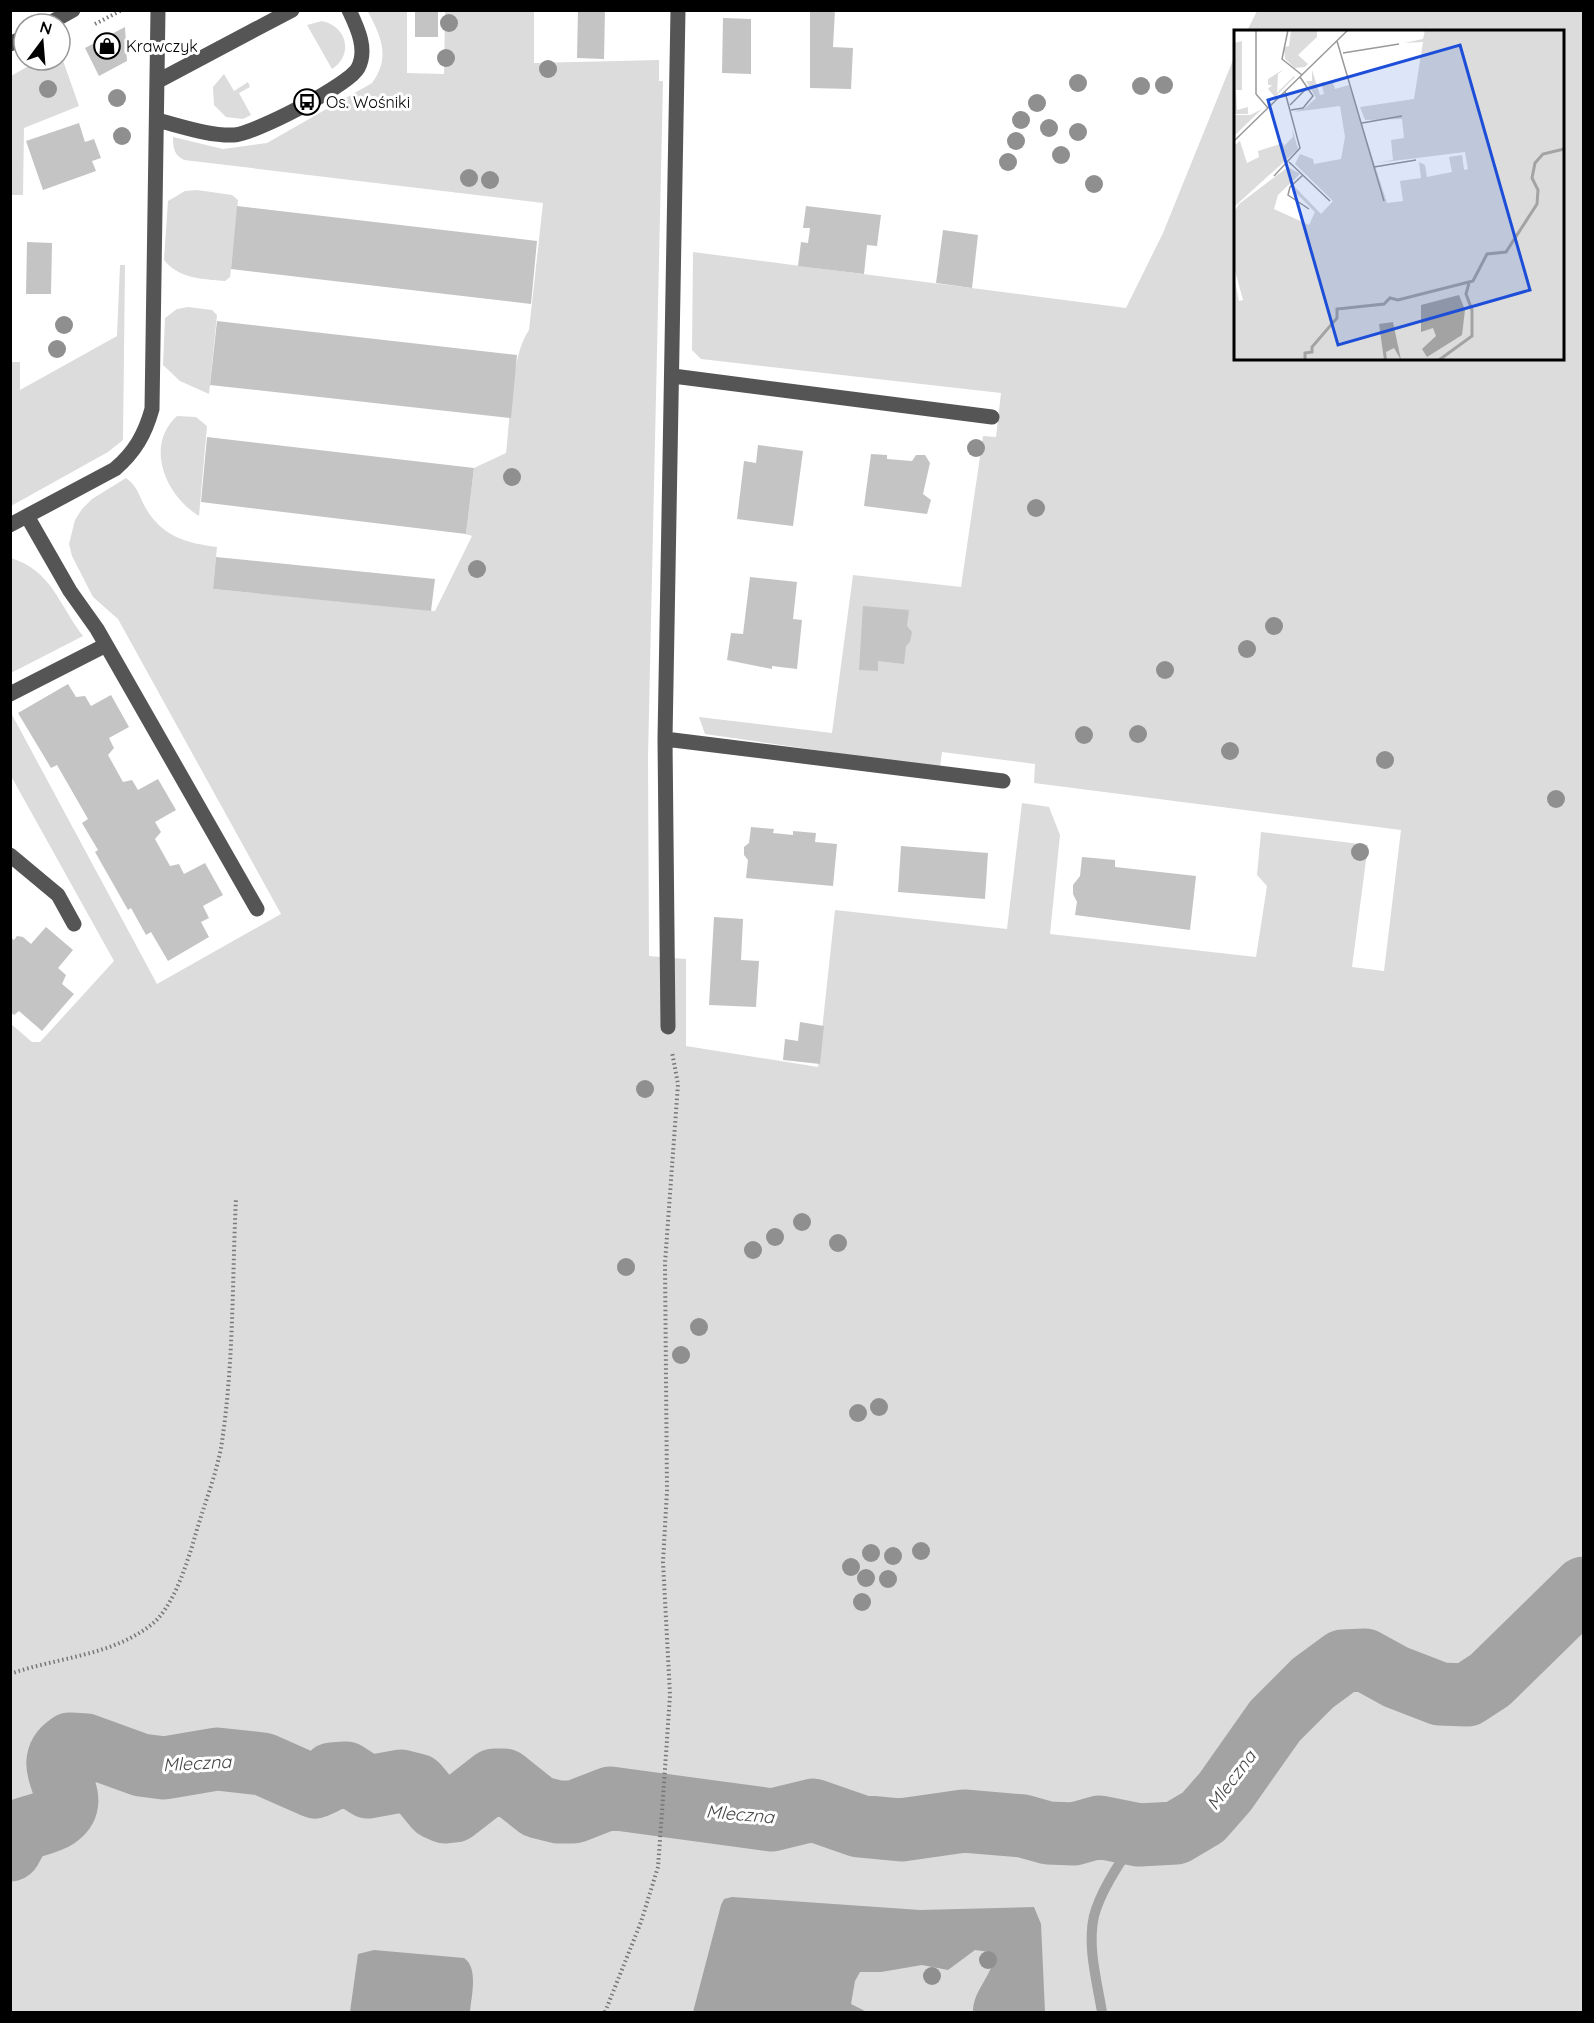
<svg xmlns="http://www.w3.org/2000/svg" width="1594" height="2023" font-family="Quicksand,sans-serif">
<rect width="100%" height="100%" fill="#fff"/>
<!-- green -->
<path fill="#dcdcdc" d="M367 10 407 11V73L444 74 445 11 534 12V63L659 60V81H663L648 757 649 956 686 959V1046L818 1067 835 910 1007 929 1022 803 1049 807 1060 835 1050 934 1256 957 1267 886 1257 875 1261 832 1368 845 1352 967 1384 971 1401 830 1034 783 1035 764 942 752 940 768 705 734 699 717 832 733 853 575 961 587 983 436 996 437 1001 393 701 359 692 350 693 252 1126 308 1163 233 1235 55 1236 358H1562V32L1247 31 1257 11H1583V2012H11L10 1023 32 1042H40L114 961 11 776 10 711 157 984 281 914 118 619 93 597 72 556 69 544 75 520 82 509 92 499 126 478C137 486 138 493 144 505 160 535 184 543 217 547L213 589 435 611 472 536 466 534 474 468 506 453C510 421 511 355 529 330L543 203 184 160C174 155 173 148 173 137L223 149 267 143 372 83C391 57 381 36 367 10Z
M322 21C347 26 354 55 332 69L307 25Z
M60 52 79 106 24 128 23 195H11V76L39 60H60Z
M224 74 234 91 248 82 250 87 239 93 251 115 243 119 226 117 214 105 213 87Z
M197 190 232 195 238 200 231 269 230 277 225 281C203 279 179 279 164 260L168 201 185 191Z
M120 265H125L123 440 108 452 11 506V362H20V390L117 336Z
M188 307 212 310 217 315 209 394 180 381 163 365 165 318 177 309Z
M177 416 196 417 207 426 199 516C166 496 144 446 177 416Z
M11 558C52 571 59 605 83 636L11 673Z"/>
<!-- water -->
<path fill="#a3a3a3" d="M732 1897 920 1910 1034 1907 1041 1924 1045 2012H973C973 1992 989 1979 994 1959L989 1952 975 1950 948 1970 922 1965 881 1972H860L855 1981 851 2004 867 2012H693L721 1905 724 1899Z
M374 1950 464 1958C479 1968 471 1997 470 2012H350L358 1954Z"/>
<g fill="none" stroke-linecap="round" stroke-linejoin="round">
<!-- stream -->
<path stroke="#a3a3a3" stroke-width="10" d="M1102 2012C1097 1982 1087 1946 1094 1916 1101 1889 1123 1857 1139 1835"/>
<!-- river -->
<path stroke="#a3a3a3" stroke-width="63" d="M10 1850 21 1830C32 1826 48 1823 57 1817 87 1796 36 1767 70 1744L86 1745 141 1765 164 1768 217 1759 263 1764 315 1787 324 1783 332 1774 346 1773 368 1787 401 1781 417 1785 436 1808 445 1812 454 1811 494 1780H504L538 1807 558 1812H574L610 1798 772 1820 813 1810 859 1826 901 1830 964 1821 1023 1826 1048 1833 1074 1834 1099 1827 1139 1835 1176 1833 1203 1817 1225 1792 1275 1721 1313 1683 1343 1661 1365 1660 1396 1677 1440 1694 1467 1695 1490 1680 1584 1588"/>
</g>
<!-- building -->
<path fill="#c4c4c4" d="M415 10H438V37H415Z
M578 10H605L604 59 577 58Z
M810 10H835L833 47 853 48 851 89 810 88Z
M723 18 751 19V74L722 73Z
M125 27 127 61 99 76 85 48Z
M79 123 85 142 94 139 101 158 92 161 96 171 43 190 26 141Z
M237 206 537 241 531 304 231 269Z
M806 206 881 215 877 246 867 245 864 274 798 266 801 242 808 243 810 228H803Z
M943 230 978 235 972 288 936 283Z
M27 242 52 243 51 294H26Z
M217 321 517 355 511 418 210 385Z
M207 437 474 468 466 534 201 502Z
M758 445 803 451 793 526 737 519 744 461 756 463Z
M871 454 887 455V459L912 461 916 455H925L930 463 923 494 931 500 927 514 864 506Z
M216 557 435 579 431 611 213 589Z
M750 577 797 582 793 619 802 620 797 669 772 666V669L727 660 731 633 743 634Z
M863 606 909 610 907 626 912 632 910 642 906 646 904 664 878 661V671L859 670Z
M68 684 76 697 85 696 91 706 111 695 129 727 109 738 114 748 108 755 123 782 132 780 138 790 158 779 176 810 155 822 161 832 155 839 170 866 179 864 184 874 205 863 223 895 203 906 209 918 201 922 209 937 168 961 151 932 146 935 131 908 128 910 95 852 98 850 82 823 88 819 57 765 51 768 18 713Z
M751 827 774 829 773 833 793 835V831L816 833 815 842 837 844 833 886 746 878 748 860 744 855V847L749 843Z
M901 846 988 853 985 899 898 892Z
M1082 857 1115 860V867L1196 876 1190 930 1075 915 1077 902 1073 894V885L1080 876Z
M714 917 743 919 741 960 759 961 756 1007 709 1005Z
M46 927 73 950 58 968 66 975 62 984 74 994 42 1031 19 1011 14 1015 10 1012V937L14 940 17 936 23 937 31 944Z
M800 1022 824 1026 820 1064 783 1060 785 1039 798 1041Z"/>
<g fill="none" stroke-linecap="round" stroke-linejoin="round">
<!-- path -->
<path stroke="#777" stroke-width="4" stroke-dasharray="1.5 3" stroke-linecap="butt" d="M95 24 122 10
M10 1674C58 1657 111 1656 151 1625 173 1608 186 1566 194 1540 202 1510 215 1479 221 1448 234 1366 232 1281 236 1198
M605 2012 641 1922 658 1867 663 1798 670 1695 663 1562 667 1491 665 1263 678 1084 672 1052"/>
<!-- minor -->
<path stroke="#555" stroke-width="15" d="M48 24 73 10
M10 44 24 37
M158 81 292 10
M157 120C181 126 209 136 234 135 254 134 349 85 358 68 368 49 357 27 349 10
M673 376 992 417
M27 516 70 591 97 629 257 909
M10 525 115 469C135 452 145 434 152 409L158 10
M10 694 106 645
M665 739 1003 781
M10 855 58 895 74 924
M668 1027 665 739 678 10"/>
</g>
<!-- trees -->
<g fill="#8f8f8f">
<circle cx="449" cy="23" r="9"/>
<circle cx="446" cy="58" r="9"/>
<circle cx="548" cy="69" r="9"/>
<circle cx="1078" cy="83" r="9"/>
<circle cx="1164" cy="85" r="9"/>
<circle cx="1141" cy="86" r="9"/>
<circle cx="48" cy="89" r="9"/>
<circle cx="117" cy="98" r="9"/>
<circle cx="1037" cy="103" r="9"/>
<circle cx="1021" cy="120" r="9"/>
<circle cx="1049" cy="128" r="9"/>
<circle cx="1078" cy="132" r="9"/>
<circle cx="122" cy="136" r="9"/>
<circle cx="1016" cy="141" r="9"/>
<circle cx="1061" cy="155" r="9"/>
<circle cx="1008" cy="162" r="9"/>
<circle cx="469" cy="178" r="9"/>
<circle cx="490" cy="180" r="9"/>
<circle cx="1094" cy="184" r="9"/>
<circle cx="64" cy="325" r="9"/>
<circle cx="57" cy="349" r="9"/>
<circle cx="976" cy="448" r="9"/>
<circle cx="512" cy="477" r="9"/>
<circle cx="1036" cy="508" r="9"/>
<circle cx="477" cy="569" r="9"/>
<circle cx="1274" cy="626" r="9"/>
<circle cx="1247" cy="649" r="9"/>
<circle cx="1165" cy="670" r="9"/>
<circle cx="1138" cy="734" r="9"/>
<circle cx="1084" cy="735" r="9"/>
<circle cx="1230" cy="751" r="9"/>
<circle cx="1385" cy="760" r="9"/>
<circle cx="1556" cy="799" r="9"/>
<circle cx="1360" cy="852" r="9"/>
<circle cx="645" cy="1089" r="9"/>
<circle cx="802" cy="1222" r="9"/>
<circle cx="775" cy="1237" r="9"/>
<circle cx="838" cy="1243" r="9"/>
<circle cx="753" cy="1250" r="9"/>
<circle cx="626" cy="1267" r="9"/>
<circle cx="699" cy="1327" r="9"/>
<circle cx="681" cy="1355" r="9"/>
<circle cx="879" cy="1407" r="9"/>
<circle cx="858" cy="1413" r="9"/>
<circle cx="921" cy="1551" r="9"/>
<circle cx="871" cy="1553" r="9"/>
<circle cx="893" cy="1556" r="9"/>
<circle cx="851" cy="1567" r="9"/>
<circle cx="866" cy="1578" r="9"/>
<circle cx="888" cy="1579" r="9"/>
<circle cx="862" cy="1602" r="9"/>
<circle cx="988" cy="1960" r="9"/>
<circle cx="932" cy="1976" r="9"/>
</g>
<!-- icons -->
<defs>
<g id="shop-ring" transform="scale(1.35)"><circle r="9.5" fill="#fff" stroke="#000" stroke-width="1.5"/><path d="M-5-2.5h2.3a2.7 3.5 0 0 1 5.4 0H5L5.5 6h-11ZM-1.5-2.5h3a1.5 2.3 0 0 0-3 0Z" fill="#000"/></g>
<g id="bus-ring" transform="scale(1.35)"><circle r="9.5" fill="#fff" stroke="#000" stroke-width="1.5"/><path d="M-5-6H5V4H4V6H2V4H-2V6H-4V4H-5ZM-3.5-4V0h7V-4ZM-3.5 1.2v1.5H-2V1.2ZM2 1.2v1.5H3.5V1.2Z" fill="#000"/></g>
</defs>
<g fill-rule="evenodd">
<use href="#shop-ring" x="107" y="46"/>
<use href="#bus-ring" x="307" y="102"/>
</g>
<g text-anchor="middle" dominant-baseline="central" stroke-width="6" stroke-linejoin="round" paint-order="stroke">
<!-- poi labels -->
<g font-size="16" fill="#000" stroke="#fff" text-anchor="start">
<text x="126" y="46">Krawczyk</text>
<text x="326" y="102">Os. Wośniki</text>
</g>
<!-- water labels -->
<g font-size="18" font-style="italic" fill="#444" stroke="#fff">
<text transform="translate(197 1763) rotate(-3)">Mleczna</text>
<text transform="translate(1231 1780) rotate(-53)">Mleczna</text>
<text transform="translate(740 1814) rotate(5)">Mleczna</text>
</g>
</g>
<!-- overview -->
<g transform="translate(1234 30)">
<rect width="330" height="330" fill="#fff"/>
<path d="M57 0H83V7L64 25 74 34 71 37 61 38 51 29 50 17 55 16ZM191 0H330V330H0V246L5 271 9 270 0 237V182L5 174 54 137 66 144 44 165 40 179 75 195 81 182 58 159 60 156 87 184 99 171 61 134 66 124 79 129 80 134 107 129 111 107 106 76 60 82 71 78 82 68 72 51H78V40L86 65 90 64 87 52 99 53 101 59 115 55 153 173 169 171 166 151 187 148 185 132 191 135 193 147 218 142 215 127 228 125 230 140 234 139 231 122 143 133 159 130 157 110 170 108 168 89 131 90 126 77 180 69 189 12 170 13 189 9ZM8 11V60H2L3 80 14 77V84H1L0 13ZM50 39 44 44 43 63 60 46 52 39 61 47 41 67 34 59 38 55H34V49ZM30 78 28 79 0 106V85H16ZM58 98 64 119 0 177V116L10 107 6 111 13 133 25 127 24 121 49 113 50 116 59 107Z" fill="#dcdcdc"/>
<path d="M225 265 231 280 228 305 193 327 188 319 202 306 199 298 187 302V275ZM159 292 167 330 160 318 152 322 153 330H150L145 294Z" fill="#a3a3a3"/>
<path fill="none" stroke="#a3a3a3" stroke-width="3" d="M71 330V323L78 322V317L103 288V279L150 274 156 268 164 270 239 251 253 224 272 222 303 174 304 160 298 148 301 133 309 124 330 119M205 330 238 306V280L232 264 235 253"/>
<path fill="none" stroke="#999" stroke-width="1.5" d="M22 0V64L34 78M54 0 48 29 68 45M103 11 150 171M109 23 165 14M56 75 74 57M57 80 69 78 79 66 66 47M128 93 168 86M0 111 114 0M55 132 96 171M140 137 182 130M69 145 56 157 54 165 75 179M40 146 66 118 51 62"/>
<path fill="#1d4ed8" fill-opacity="0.15" stroke="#1d4ed8" stroke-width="3" d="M226 15 296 260 104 315 34 70Z"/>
<rect width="330" height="330" fill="none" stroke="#000" stroke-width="3"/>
</g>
<!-- border -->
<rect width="1594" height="2023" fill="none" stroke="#000000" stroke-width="24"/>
<!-- north arrow -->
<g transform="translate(42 42) rotate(16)"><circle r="28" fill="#ffffff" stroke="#999999" stroke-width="1.5"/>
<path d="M0-4.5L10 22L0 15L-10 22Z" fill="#000000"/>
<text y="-9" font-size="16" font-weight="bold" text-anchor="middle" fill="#000000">N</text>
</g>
</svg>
